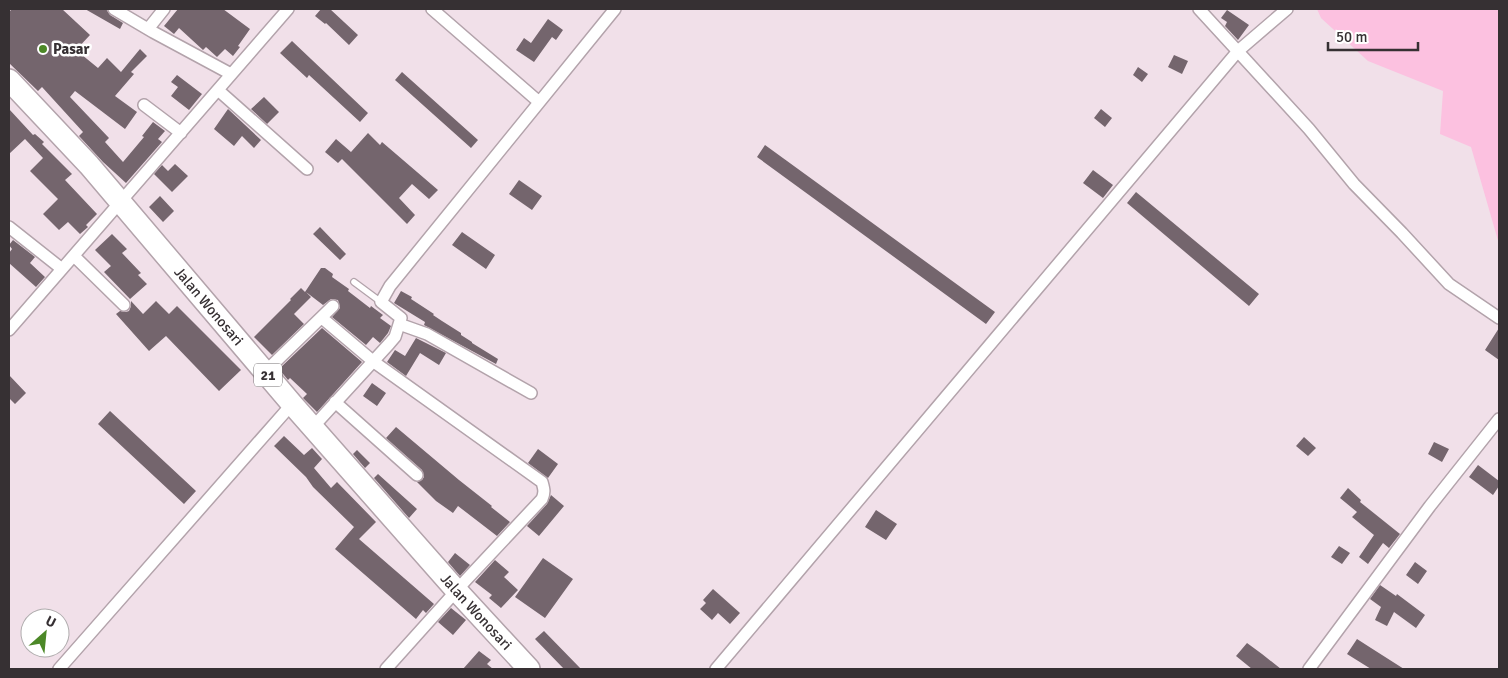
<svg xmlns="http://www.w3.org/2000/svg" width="1508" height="678" font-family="Signika,sans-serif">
<rect width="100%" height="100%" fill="#f1e0e9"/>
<!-- grass -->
<path fill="#fcc1e0" d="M1317 9H1499V244L1471 147 1440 134 1443 91 1368 61 1321 18Z"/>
<!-- building -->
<path fill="#74656d" d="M12 9H62L90 35 76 50 98 68 107 58 121 72 140 49 147 56 131 72 134 74 115 96 137 112 125 129 75 91 70 97 109 138 105 142 123 162 144 137 142 136 153 122 165 131 158 139 162 142 126 183 103 162 79 136 83 132 42 87 38 91 9 63V12Z
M85 9H106L110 15 123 23 120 29Z
M178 9H223L250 29 238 46 240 47 233 56 225 49 217 57 206 47 203 50 179 28 174 34 164 26Z
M321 9H330L358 35 349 45 326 23 325 24 315 16Z
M1227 10 1249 25 1238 40 1225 26 1227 22 1221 18Z
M548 19 563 30 556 40 552 37 534 62 516 50 524 38 531 43Z
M292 41 368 113 360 122 309 75 307 78 280 53Z
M1174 55 1188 61 1182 74 1168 67Z
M1138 67 1148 74 1142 82 1133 75Z
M402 72 478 140 471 148 395 80Z
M177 75 202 94 189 110 171 96 178 87 171 82Z
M264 97 279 112 267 124 251 109Z
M9 109 33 135 35 134 44 142 42 144 72 174 65 180 97 214 86 225 88 227 80 234 68 222 59 230 43 214 58 199 30 171 43 158 25 139 9 154Z
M228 109 261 140 254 148 242 136 234 146 214 129Z
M1101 109 1112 118 1105 127 1094 118Z
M368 133 380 145 382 142 438 190 429 199 412 184 399 198 415 215 407 224 342 159 338 163 325 152 336 139 351 152Z
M765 145 995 312 986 324 757 157Z
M175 164 188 176 172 192 154 174 162 165 168 171Z
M1093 170 1113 185 1103 198 1083 183Z
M519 180 542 196 532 210 509 194Z
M1136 192 1259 294 1249 306 1127 203Z
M160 196 174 211 163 222 149 207Z
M320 227 346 254 340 260 313 234Z
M462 232 495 255 486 269 452 245Z
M112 234 127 249 122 253 141 273 138 275 147 284 130 299 104 272 111 266 95 250Z
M13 240 35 257 30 263 45 277 36 287 9 263V253L12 249 9 245Z
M321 268H325L333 274 332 277 349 289 348 291 370 308 371 306 383 315 380 318 391 326 388 333 380 343 373 337 366 345 332 317 340 308 338 300 331 299 323 305 306 292 311 297 294 314 304 324 272 355 254 337 291 300 290 299 301 288 305 292Z
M401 291 412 297 411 299 434 314 433 315 442 321 461 333V335L472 342V343L498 359 496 364 424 325 425 322 394 303Z
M131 301 143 314 156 301 169 314 177 306 241 370 219 391 166 336 149 351 116 314 120 311 126 312 129 311 131 306Z
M322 328 362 362 317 412 303 398 307 394 290 378 288 380 279 369Z
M1499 328V360L1485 350Z
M416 338 446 353 439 365 420 353 406 376 387 362 395 350 405 356Z
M9 375 26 393 15 404 9 398Z
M372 383 386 393 377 406 363 396Z
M110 411 196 491 184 504 98 424Z
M396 427 459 480 492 506 491 507 510 522 497 536 458 506 453 513 436 501 417 482 422 480 424 477 422 470 386 438Z
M284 436 304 455 312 448 322 459 314 468 331 488 337 482 376 522 359 539 434 604 426 613 423 610 416 619 335 549 354 527 313 487 306 477 274 446Z
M1304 437 1316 448 1308 456 1296 446Z
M1434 442 1449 449 1442 462 1428 454Z
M538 449 558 464 548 478 528 463Z
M357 450 370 463 365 468 353 454Z
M1478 465 1499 481V486L1493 495 1469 477Z
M378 474 417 509 409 518 374 478Z
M1348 488 1361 500 1360 502 1400 534 1389 548 1383 543 1368 564 1359 557 1374 535 1352 517 1357 512 1340 498Z
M551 495 564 506 539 536 527 526 547 504Z
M876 510 897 524 886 540 865 527Z
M1339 546 1350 553 1342 564 1331 557Z
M455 553 470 565 460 576 448 562Z
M543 558 573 579 545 618 515 597Z
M495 560 509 572 504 577 518 590 501 608 489 598 492 595 475 582Z
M1415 562 1427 571 1418 584 1406 575Z
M1380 585 1396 596 1397 594 1425 615 1416 628 1394 612 1387 626 1375 620 1381 607 1370 599Z
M713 589 740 613 730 624 718 613 712 620 700 609 706 603 703 600Z
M451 608 466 620 453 635 438 622Z
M544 631 581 669H564L535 639Z
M1357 639 1371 648 1404 669H1371L1347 654Z
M1247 643 1262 654 1281 669H1252L1236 656Z
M479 651 491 660 487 664 493 669H463Z"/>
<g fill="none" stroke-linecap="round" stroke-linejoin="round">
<!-- lane casing -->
<g stroke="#b3a3ab" stroke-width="8">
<path id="lane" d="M354 282 381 302"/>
</g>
<!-- street casing -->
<g stroke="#b3a3ab" stroke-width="14">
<path id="street" d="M114 9 153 32 231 74
M432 9 539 102
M1199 9 1309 129 1354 184 1402 233 1449 284 1499 318
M148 29 164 9
M218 90 307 169
M144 105 181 133
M9 227 62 269
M74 256 124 305
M322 318 374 362 542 482C544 489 545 492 542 499L466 580 386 669
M399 324 427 334 531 393
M9 330 288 9
M265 372 333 306
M335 402 417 475
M313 427 389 344 395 337 401 318 381 302 390 286 615 9
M59 669 292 404
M716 669 1238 51 1287 9
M1309 669 1430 506 1499 419"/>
</g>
<!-- highway casing -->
<g stroke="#b3a3ab" stroke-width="24">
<g id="highway">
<path id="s1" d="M9 80 89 165 292 404 456 590 529 669"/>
</g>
</g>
<!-- lane -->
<use href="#lane" stroke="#fff" stroke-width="5.5"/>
<!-- street -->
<use href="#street" stroke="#fff" stroke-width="11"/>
<!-- highway -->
<use href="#highway" stroke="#fff" stroke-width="21"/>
</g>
<!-- markers -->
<circle fill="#4c8827" stroke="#fff" stroke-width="2" cx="43" cy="49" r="5"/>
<g text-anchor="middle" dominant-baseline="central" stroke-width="5" stroke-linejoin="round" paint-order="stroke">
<!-- shield labels -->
<rect fill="#fff" stroke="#726e70" stroke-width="1" x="254" y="363.5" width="28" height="23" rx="4"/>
<g font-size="14" font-weight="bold" fill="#363033">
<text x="268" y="375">21</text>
</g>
<!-- poi labels -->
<g font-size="15" font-weight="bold" fill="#363033" stroke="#fff" text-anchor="start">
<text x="53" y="49">Pasar</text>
</g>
<!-- street labels -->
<g font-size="15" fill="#363033" stroke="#fff">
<text stroke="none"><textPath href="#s1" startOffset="302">Jalan Wonosari</textPath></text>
<text stroke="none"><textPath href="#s1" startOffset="708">Jalan Wonosari</textPath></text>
</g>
</g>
<!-- border -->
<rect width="1508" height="678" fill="none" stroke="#363033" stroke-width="20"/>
<!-- north arrow -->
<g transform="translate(45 633) rotate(27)"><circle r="24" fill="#ffffff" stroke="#afacad"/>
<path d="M0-4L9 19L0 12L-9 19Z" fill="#4c8827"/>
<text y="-8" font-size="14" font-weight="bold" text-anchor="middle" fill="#363033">U</text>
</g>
<!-- scale -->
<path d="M1328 42v8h90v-8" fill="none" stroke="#363033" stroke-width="2.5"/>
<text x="1336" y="42" font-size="15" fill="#363033" stroke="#ffffff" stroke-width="4" paint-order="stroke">50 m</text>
</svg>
